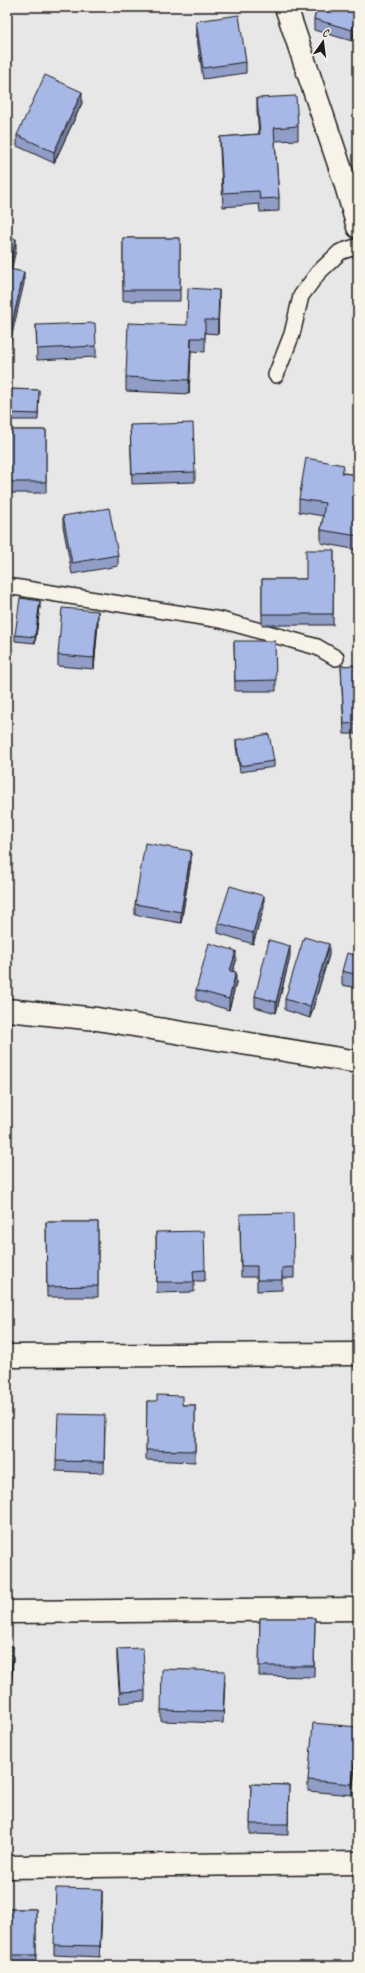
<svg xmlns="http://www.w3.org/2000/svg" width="365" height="1973" font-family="Caveat,sans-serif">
<rect width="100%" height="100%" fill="#e7e7e8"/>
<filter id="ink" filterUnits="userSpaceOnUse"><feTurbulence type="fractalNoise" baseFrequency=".025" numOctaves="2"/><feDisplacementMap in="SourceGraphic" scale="8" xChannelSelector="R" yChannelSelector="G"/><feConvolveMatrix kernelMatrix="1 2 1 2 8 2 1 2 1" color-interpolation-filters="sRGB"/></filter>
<g filter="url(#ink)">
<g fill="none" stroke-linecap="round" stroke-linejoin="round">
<!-- lane casing -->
<g stroke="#1c1c1c" stroke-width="18">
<path id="lane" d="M276 375 292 334 301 296 318 273 340 252 358 246
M7 586 221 620 317 647 336 658"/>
</g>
<!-- street casing -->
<g stroke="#1c1c1c" stroke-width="25">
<path id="street" d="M286 7 345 182 358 227
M7 1010 97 1019 358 1062
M7 1356 358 1354
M7 1612 358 1609
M7 1867 358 1863"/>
</g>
<!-- lane -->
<use href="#lane" stroke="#f7f3e8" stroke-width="15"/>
<!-- street -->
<use href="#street" stroke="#f7f3e8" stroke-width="22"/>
</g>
<!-- wall -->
<path fill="#909dc6" stroke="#1c1c1c" d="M358 7V20L352 41 314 30V19Z
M196 21 246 62V73L203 79 196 32Z
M257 98 298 126V140L275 141 279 198V211L260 212 259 204 223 207 220 150V137L259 134 257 112Z
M82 103 54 163 17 146V135Z
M123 238H180V301H123Z
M219 303 218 334 205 333V352L191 351 189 394 126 391V377L187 325Z
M36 325 96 346V357L37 360Z
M7 389 39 390 38 420H7Z
M130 425 195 472V482L132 484Z
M7 430H46V493H7Z
M344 473 358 475V550L321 543V530L323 516 299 512V499Z
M63 516 118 555V566L72 574 63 526Z
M334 550 333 625H262V579H306Z
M40 607 35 643 15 641V635Z
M98 622 94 669 58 666V655Z
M234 641 276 680V691H235Z
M358 665V734H344L341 666Z
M236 740 274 761V767L240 772 236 746Z
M191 862 181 923 135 915V904Z
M264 907 253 944 218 933V923Z
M329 955 310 1018 285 1010V999Z
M358 956V988L342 985V971Z
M290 957 276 1013 255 1007V996Z
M236 961 233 971 236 983 229 1010 196 1000V990Z
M46 1222H98V1297H47Z
M240 1224 294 1267V1278H282V1290L257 1291V1277H241Z
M156 1232 205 1270V1281H194V1292L157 1293Z
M147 1401 182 1405H195V1462L146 1460Z
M105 1426 104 1473 56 1471V1461Z
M260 1618H315L314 1677 259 1676Z
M7 1645 13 1657 10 1710H7Z
M117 1649 145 1691V1701L120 1703 117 1660Z
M225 1682 223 1723 161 1721V1710Z
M358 1737 352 1795 308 1791V1780Z
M251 1784 289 1785 288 1835 250 1834Z
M102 1900 100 1957 54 1955V1945Z
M358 1900V1960H356Z
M7 1909H36V1966H7Z"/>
<!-- shaded-wall -->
<path fill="#7580a1" stroke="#1c1c1c" d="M358 9V20L352 41V30Z
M82 92V103L54 163V152Z
M16 239V250L9 280V269Z
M24 272V283L7 356V345Z
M219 290V303L218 334V320Z
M191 338V351L189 394V380Z
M40 601V607L35 643V637Z
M98 611V622L94 669V658Z
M191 851V862L181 923V912Z
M264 896V907L253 944V933Z
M329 944V955L310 1018V1007Z
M290 946V957L276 1013V1002Z
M236 951V961L230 981V971Z
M236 972V983L229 1010V999Z
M13 1646V1657L10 1710V1699Z
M358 1727V1737L352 1795V1784Z
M102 1889V1900L100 1957V1946Z"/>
<!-- building -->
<path fill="#a7b7e6" stroke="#1c1c1c" d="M317 7H358V9L352 30 314 19Z
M239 15 246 62 203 68 196 21Z
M45 75 82 92 54 152 17 135Z
M296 96 298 126 274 128 279 198 260 199 259 191 223 193 220 137 260 134 257 98Z
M7 237 16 239 9 269 24 272 7 345Z
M123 238H180V290H123Z
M188 288 219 290 218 320H205V338H191L189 380 126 377 128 323 187 325Z
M95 323 96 346 37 349 36 325Z
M7 389 39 390 38 414 7 413Z
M193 423 195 472 132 474 130 425Z
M7 430H46V482H7Z
M306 458 344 465 342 473 358 475V536L321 530 325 503 299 499Z
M109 508 118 555 72 563 63 516Z
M306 550H334L333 614H262V579H306Z
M20 598 40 601 35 637 15 635Z
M62 608 98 611 94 658 58 655Z
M234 641H275L276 680 235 681Z
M358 665V723L344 724 341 666Z
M269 734 274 761 240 766 236 740Z
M145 843 191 851 181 912 135 904Z
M230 886 264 896 253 933 218 923Z
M304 937 329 944 310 1007 285 999Z
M269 940 290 946 276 1002 255 996Z
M209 943 236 951 230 971 236 972 229 999 196 990Z
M347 953 358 956V975L342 971Z
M293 1213 294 1267 282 1268V1280H257V1266H241L240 1214Z
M46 1222H98V1286L47 1287Z
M204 1231 205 1270 193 1271 194 1282H157L156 1232Z
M157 1395 182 1396V1405H195V1451L146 1450 147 1401H157Z
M58 1414 105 1415 104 1462 56 1461Z
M260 1618H315L314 1666H259Z
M7 1645 13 1646 10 1699H7Z
M143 1648 145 1691 120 1692 117 1649Z
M162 1669 225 1671 223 1712 161 1710Z
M313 1723 358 1727 352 1784 308 1780Z
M251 1784 289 1785 288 1824H250Z
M56 1888 102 1889 100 1946 54 1945Z
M358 1900V1946H356Z
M7 1909H36V1955H7Z"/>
</g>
<!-- margin -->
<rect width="365" height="1973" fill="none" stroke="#f7f3e8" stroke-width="24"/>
<rect x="12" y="12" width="341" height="1949" fill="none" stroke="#1c1c1c" stroke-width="1.5" filter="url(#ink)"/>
<!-- north arrow -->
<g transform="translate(323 42) rotate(14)" stroke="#f7f3e8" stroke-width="3" paint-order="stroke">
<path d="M0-3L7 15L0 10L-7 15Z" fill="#1c1c1c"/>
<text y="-6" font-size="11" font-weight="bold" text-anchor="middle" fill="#1c1c1c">С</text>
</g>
</svg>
